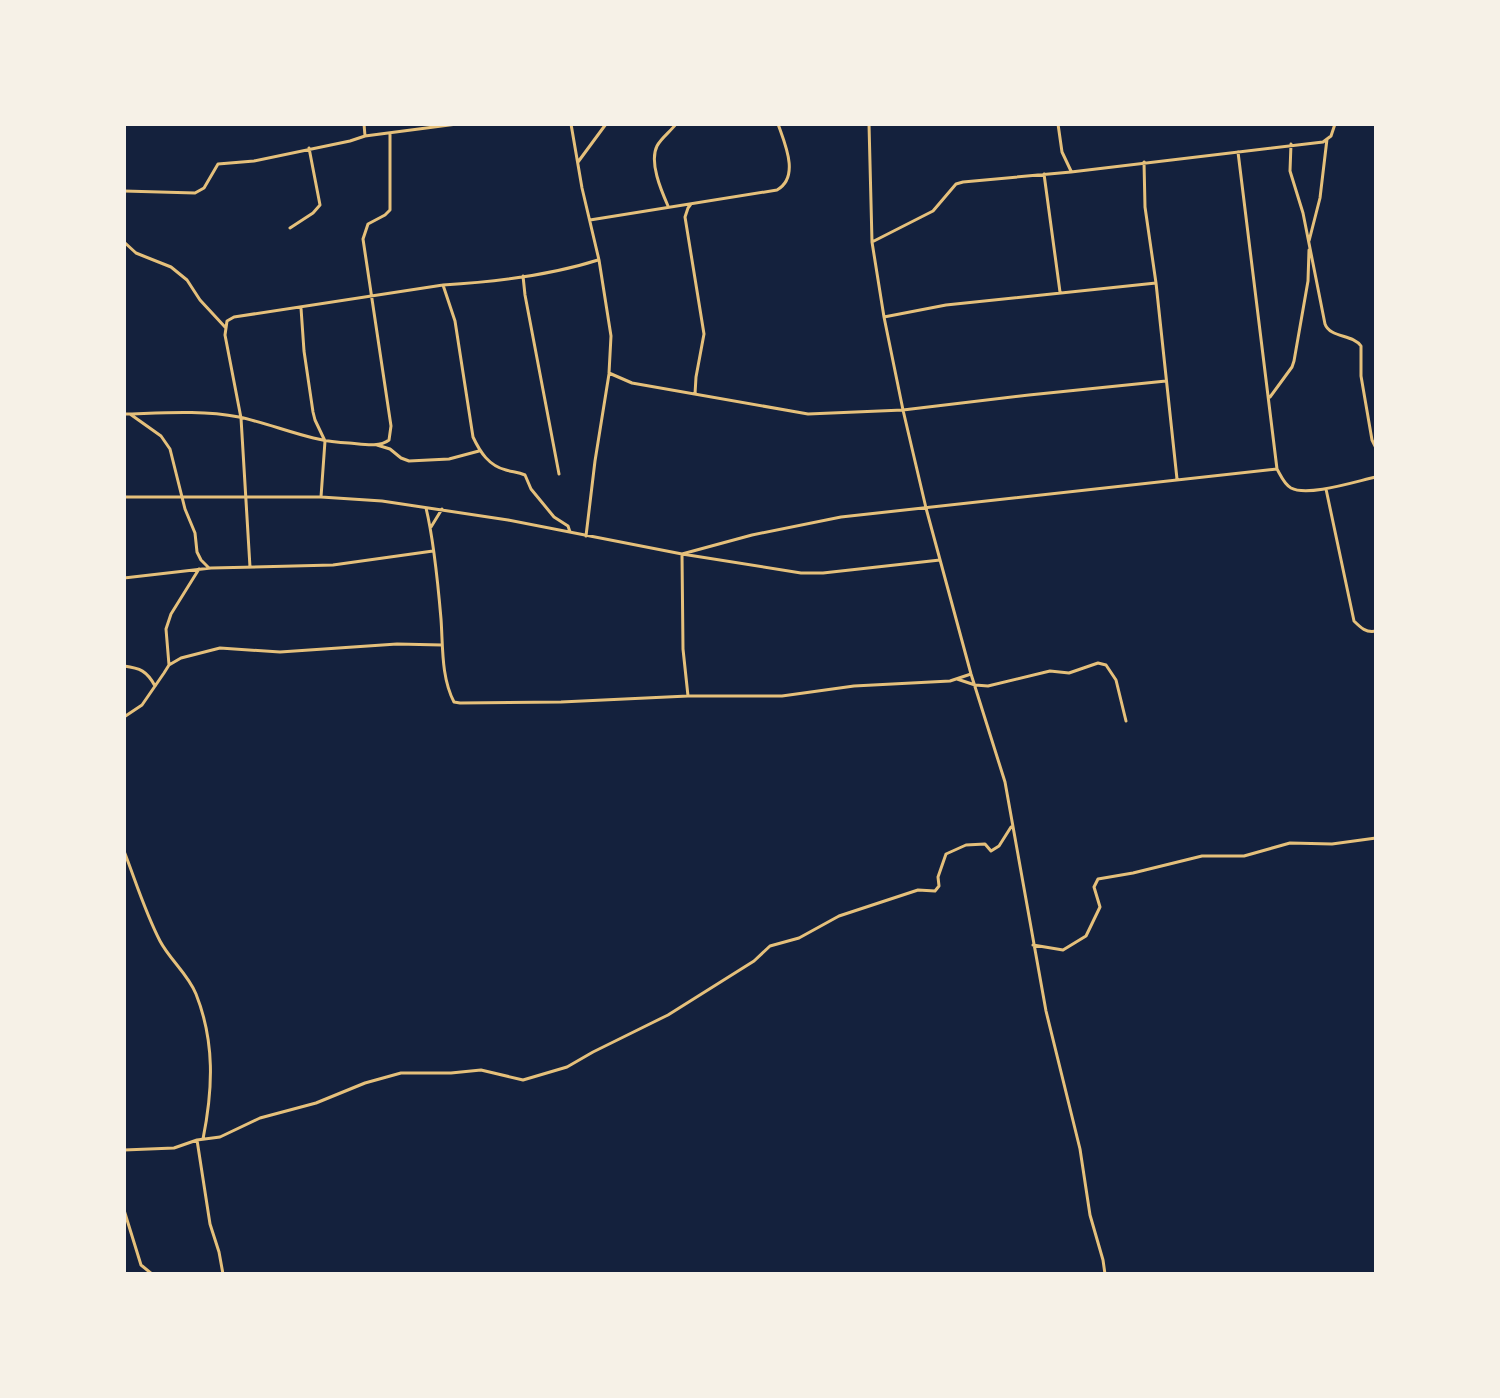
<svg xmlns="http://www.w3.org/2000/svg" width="1500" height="1398" font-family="Ubuntu,sans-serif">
<rect width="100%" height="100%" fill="#14213d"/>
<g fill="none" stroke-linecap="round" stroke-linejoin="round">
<!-- minor -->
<path stroke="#e5c07b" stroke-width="3" d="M364 124 365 136
M571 124 582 188 599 260 611 336 609 373 632 383 808 414 903 410 1029 395 1166 381
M869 124 872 242 884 317 903 410 926 508 971 674 1005 782 1046 1011 1080 1149 1090 1215 1103 1260 1105 1274
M1058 124 1062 152 1071 171
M1291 144 1290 171 1303 213 1325 324C1330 338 1353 334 1361 346V376L1372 440 1376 448
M1238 152 1277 469C1281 476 1284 484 1291 488 1308 497 1357 481 1376 477
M578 162 606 124
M1144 162 1145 207 1156 283 1177 479
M1044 174 1060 292
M124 191 195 193 204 188 218 164 254 161 350 141 365 136 457 124
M691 204 688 208 685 217 704 334 696 377 695 394
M668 206C661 190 649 162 657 146 661 138 671 131 676 124
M590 220 777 190C800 177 785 144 778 124
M290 228 313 213 320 205 309 148
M1309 241 1320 198 1327 139
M124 242 136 253 171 267 187 280 200 300 225 327
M872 242 933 211 956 184 963 182 1071 172 1323 142 1331 136 1335 124
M523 276 525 295 559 474
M443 285 455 321 473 437C480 452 489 466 506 470 512 472 518 472 525 475L531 489 554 517 568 526 570 532
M301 308 304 351 313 412 315 420 325 441 321 497
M884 317 946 305 1156 283
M1270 397 1292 367 1294 361 1308 281 1309 250
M124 414C163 413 201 410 239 417 276 425 311 442 349 443 362 444 379 448 389 440L391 426 363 239 368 224 385 215 390 210V134
M130 414 161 436 170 449 185 509 195 533 197 552 201 560 209 568
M377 445 390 449 401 458 409 461 449 459 479 451
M1326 489 1354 621C1361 628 1366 633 1376 631
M124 497H321L382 501 508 520 682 554 752 535 841 517 1277 469
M426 508C434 541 438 584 441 619 443 646 441 677 454 702L460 703 561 702 688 696H782L854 686 950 681 971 674
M431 527 442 509
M586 536 595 461 609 374
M250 567 241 418 225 335 227 321 234 317 443 285C495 282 548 276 598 260
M124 578 211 568 333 565 433 551
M169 665 181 658 220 648 280 652 397 644 442 645
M124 666C140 668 147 671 155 686
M957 679 975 685 988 686 1050 671 1069 673 1098 663 1106 665 1116 680 1126 721
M688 696 683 649 682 554 801 573H823L940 560
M124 717 142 705 164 673 169 665 166 629 171 614 199 569
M124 851C136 882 145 912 160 941 170 960 188 974 196 994 215 1042 213 1089 203 1139
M1033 945 1063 950 1086 936 1100 907 1094 887 1098 879 1133 873 1202 856H1244L1290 843 1332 844 1376 838
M197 1140 210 1224 219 1252 223 1274
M124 1150 174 1148 197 1140 220 1137 260 1118 316 1103 365 1083 401 1073H451L481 1070 523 1080 567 1067 593 1052 668 1015 754 961 770 946 799 938 839 916 918 890 935 891 939 886 938 877 946 854 966 845 985 844 991 851 999 846 1011 827
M124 1210 141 1265 152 1274"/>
</g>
<!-- border -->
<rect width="1500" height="1398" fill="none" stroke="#f6f1e7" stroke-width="252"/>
</svg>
